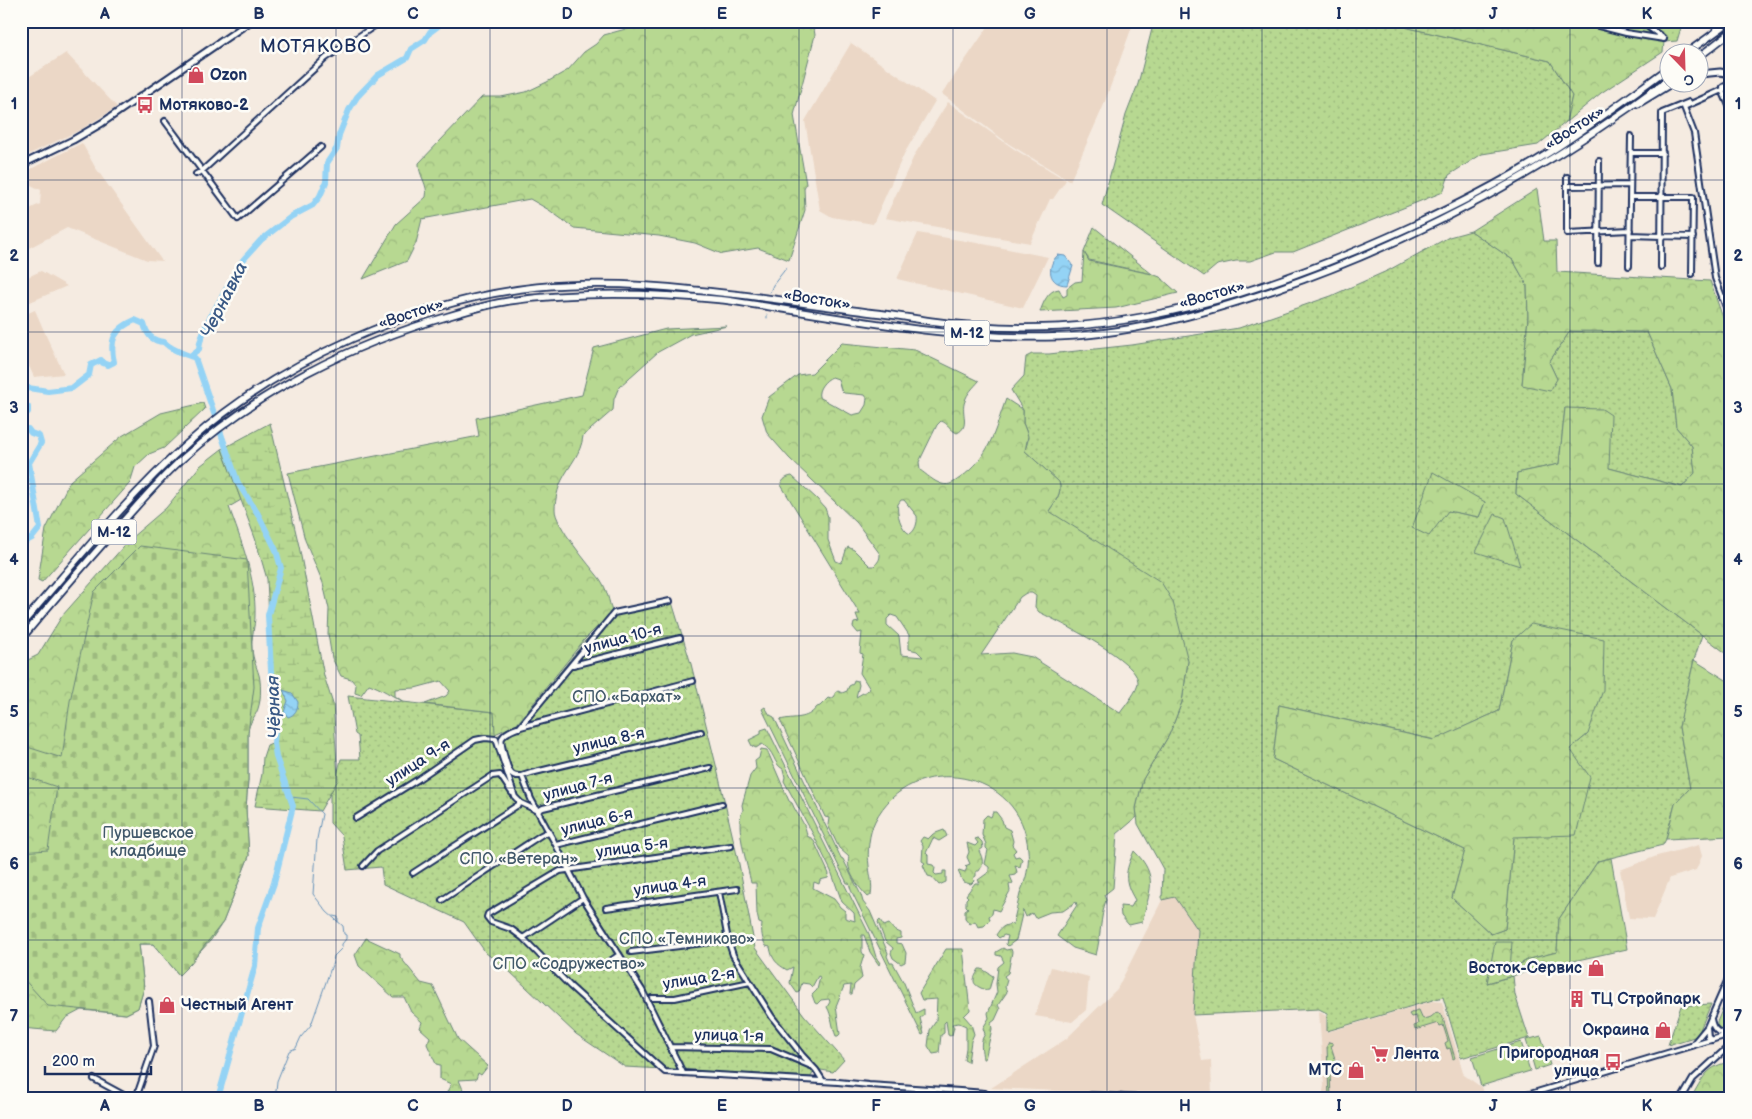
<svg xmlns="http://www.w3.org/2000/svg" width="1752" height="1119" font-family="'Balsamiq Sans',sans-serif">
<defs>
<pattern id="grass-dots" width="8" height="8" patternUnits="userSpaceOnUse" patternTransform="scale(1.25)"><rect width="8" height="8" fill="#b7d891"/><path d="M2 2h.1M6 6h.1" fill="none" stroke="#9dba7f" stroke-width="1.8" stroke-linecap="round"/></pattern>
<pattern id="forest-crowns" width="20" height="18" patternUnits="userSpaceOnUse" patternTransform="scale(1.25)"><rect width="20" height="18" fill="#b7d891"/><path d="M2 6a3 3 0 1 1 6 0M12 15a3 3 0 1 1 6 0" fill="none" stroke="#9dba7f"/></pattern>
<pattern id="wetland-marsh" width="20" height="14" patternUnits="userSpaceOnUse" patternTransform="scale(1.25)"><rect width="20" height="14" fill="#b7d891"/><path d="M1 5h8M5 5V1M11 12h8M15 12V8" fill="none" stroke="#9dba7f"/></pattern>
<pattern id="cemetery-stones" width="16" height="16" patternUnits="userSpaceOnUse" patternTransform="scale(1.25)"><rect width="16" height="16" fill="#b7d891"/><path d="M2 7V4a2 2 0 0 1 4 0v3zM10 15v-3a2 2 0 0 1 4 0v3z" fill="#9dba7f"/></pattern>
<pattern id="water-waves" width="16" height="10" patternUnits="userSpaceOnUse" patternTransform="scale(1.25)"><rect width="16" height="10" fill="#94d3f5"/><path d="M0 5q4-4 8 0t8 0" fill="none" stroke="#7fb5d4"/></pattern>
</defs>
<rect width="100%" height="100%" fill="#f5ebe1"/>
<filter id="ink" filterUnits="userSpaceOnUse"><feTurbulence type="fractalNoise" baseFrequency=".02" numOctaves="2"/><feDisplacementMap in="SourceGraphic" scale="10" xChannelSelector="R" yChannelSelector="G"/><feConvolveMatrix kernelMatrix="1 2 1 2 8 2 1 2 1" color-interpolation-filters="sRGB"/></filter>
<g filter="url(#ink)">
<!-- built -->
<path fill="#ebd7c6" d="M992 21H1134L1103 107 1070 181 1009 144 942 94Z
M851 43 935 101 904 154 873 224 832 217 820 210 805 121Z
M66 53 117 107 80 130 21 158V82Z
M948 102 1014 149 1066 180 1053 199H1050L1030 243 885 218 915 154Z
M82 143 95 167 162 261 147 260 67 228 25 250 21 246V213L40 204 41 190 21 180V174Z
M918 233 983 244 1048 257 1023 308 897 279Z
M41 271 67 286 21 306V280Z
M35 310 48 340 64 374 34 377 21 349V316Z
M1699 845 1702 856 1696 870 1670 878 1653 919 1629 918 1620 870 1657 856Z
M1175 897 1198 930 1193 1015 1202 1061 1211 1060 1212 1098 991 1088 1066 1039 1117 989 1162 900Z
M1051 967 1089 977 1086 1010 1072 1022 1035 1016Z
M1433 1001 1442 1002 1464 1075 1481 1087 1486 1098H1322L1324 1085 1319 1011 1326 1016 1327 1032Z"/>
<!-- grass -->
<path fill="url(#grass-dots)" stroke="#698478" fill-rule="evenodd" d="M1154 21H1398L1409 28 1550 61 1572 96 1566 122 1538 145 1482 154 1449 175 1443 192 1293 252H1276L1250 261H1236L1217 265 1204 276 1102 205 1126 115 1138 84Z
M1567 21H1683L1677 41 1664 42Z
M1094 227 1152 274 1089 260 1084 252Z
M1471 231 1513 260 1527 285 1528 317 1522 385 1557 379 1549 362 1570 331 1647 332 1672 389 1676 427 1692 446 1695 473 1682 487 1609 468 1565 408 1559 464 1517 473 1516 494 1702 635 1694 660 1679 727 1690 788 1675 804 1666 839 1663 845 1598 861 1559 919 1557 952 1529 959 1487 983 1513 976 1515 995 1529 1038 1461 1058 1443 997 1327 1031V1013L1319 1009 1193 1015 1198 930 1175 897 1162 900 1163 869 1138 824 1136 808 1143 779 1169 735 1182 702 1188 661 1049 511C1054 503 1063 493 1059 482L1025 451 1028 440 1027 433 1023 423V410L1011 390 1024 376 1026 357 1032 354H1049L1132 345 1239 328 1331 296 1389 270 1449 237ZM1485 502 1479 517 1448 511ZM1513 640 1588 734 1570 749 1514 837 1505 929 1491 934 1452 898 1465 850 1273 759 1279 705 1435 740 1499 711Z
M671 599 691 664 717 769 739 864 755 948 804 1015 844 1060 833 1072 815 1069 811 1077 625 1067 576 1034 509 971 486 953 464 922 383 884 381 867 347 870 342 836 330 823V789L336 780 341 759H360L358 736 355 734 348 696 494 712 496 738 498 739 497 736 518 724 585 641 615 611Z
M1727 998 1730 1027 1721 1029 1717 1025V1022Z
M1711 1004 1699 1032 1694 1037 1668 1045 1681 1006Z
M1417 1010H1419L1423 1019 1431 1017 1437 1012 1442 1015 1455 1058 1453 1059 1450 1048 1447 1049 1445 1043 1448 1041 1443 1025 1440 1026 1438 1023 1415 1030 1414 1026 1418 1024 1416 1016 1411 1017 1409 1014Z
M1329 1042 1333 1043V1045L1331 1046 1336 1062 1339 1061 1340 1065 1331 1068 1332 1072 1330 1073 1331 1098H1329L1327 1046Z"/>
<!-- forest -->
<path fill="url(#forest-crowns)" stroke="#698478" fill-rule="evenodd" d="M654 21H732L733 23C759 23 789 20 814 29L815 35 794 115 806 184 804 188 805 210 789 260 758 248 722 254 695 243 659 236 574 228 549 210 530 199 422 219 416 243 407 261 363 279 396 224 426 197C429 185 418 175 419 163L482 97H501L526 92 547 82 568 70 584 52 596 44 604 35Z
M1399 21H1567L1664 42 1663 52 1601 93 1566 122 1572 96 1550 61 1409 28Z
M1537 189 1544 241H1556L1557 272 1710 281 1727 329 1731 331V657L1516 494 1517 473 1559 464 1565 408 1602 409 1611 415 1609 468 1682 487 1695 473 1692 446 1676 427 1672 389 1647 332 1570 331 1549 362 1557 379 1550 391 1522 385 1528 317 1527 285 1513 260 1471 231Z
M1084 252 1089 261 1152 274 1160 277 1178 293 1116 308 1040 312C1043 303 1048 290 1059 289L1063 297 1067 295V288L1075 282 1082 281Z
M727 326 691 334 658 352 619 387 614 399 613 410 583 436C581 454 570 464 562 480 558 488 555 500 555 509 554 524 590 566 600 579 607 589 609 601 612 612L584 640 517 724 495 734 494 712 425 704 446 696 450 691 441 681 415 688 395 689V696L404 702C392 696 381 688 369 684L361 695 355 693 356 685 351 679 341 676 332 658 328 634 329 609 323 583 305 540 288 473 479 436 476 418 582 395 594 348 666 329Z
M842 343 915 350 979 381C974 387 967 393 965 401 960 412 971 427 957 433 950 430 948 423 941 421L937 425 919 462 920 470C926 474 934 482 942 484 950 486 954 482 960 478 990 457 994 432 1006 399L1023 410V423L1028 436 1025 451 1059 482C1063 493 1054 503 1049 511L1161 582 1173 602 1188 661 1182 702 1169 735 1143 779 1136 808 1137 817 1117 834 1113 888 1104 895 1106 900C1100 918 1101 936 1096 955L1073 948 1057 936 1077 905 1076 902 1063 911 1050 912 1035 918 1032 913 1026 917 1023 910 1016 940 1008 946 1006 944 1008 936 1004 935 999 938 996 935C1001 927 1004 925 1013 924 1015 914 1018 904 1020 894 1021 889 1024 885 1025 880 1028 871 1029 859 1028 850 1023 769 911 749 875 821 869 833 867 852 869 866 870 878 873 883 871 895L868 897C859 888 845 870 849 857L839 848 828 825 829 818 825 817 780 720C795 716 806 721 817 707L820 706 828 698 831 699 835 696V693L838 691 842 693 847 691 849 686 853 684 854 680 858 681 859 685 856 697 870 689 860 673 863 654 860 653 862 632 858 633 853 627 854 623 859 622 856 614H860L781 485C783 479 786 477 792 476L817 499 825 508 828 517V540L836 561 841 563C845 559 844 552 848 547L854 550 870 566H874C878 562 880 560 880 554L857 523 789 458 767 433 762 416 769 397 798 375 812 373ZM832 377 838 379 841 390 844 393 865 395 867 398 866 405 861 413 852 415 819 397C817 389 825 380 832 377ZM901 500H904L917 516C918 523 915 531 910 534 901 530 896 513 898 504ZM1026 593H1032L1036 596 1035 607 1039 612C1057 621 1140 661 1138 683 1138 690 1125 706 1120 713L1032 657 1012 653 981 655 1020 597ZM891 615 897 617 909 635V649L917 651 923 657 901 655 899 636 887 625V619Z
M203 403 205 409 164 448 149 454 135 467 130 483 42 582 38 580 46 529 70 481 122 436 161 413Z
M222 449 241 500 229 507C241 541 256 578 255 615 255 627 251 637 252 649 253 660 256 665 259 675 261 682 261 698 259 705 257 716 248 722 248 733V780L246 809 249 856 223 922 211 940 179 975 153 944H139L144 988 138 1008 126 1014 81 1010 66 1018 56 1031 21 1028V666L26 661 38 655 62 616 131 538 166 508 200 466Z
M1433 472 1485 502 1479 517 1448 511 1429 536 1412 528Z
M1495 514 1505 518 1520 566 1476 552Z
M1531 624 1604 639 1603 690 1588 734 1570 749 1590 777 1576 835 1514 837 1505 929 1491 934 1452 898 1465 850 1273 759 1279 705 1434 740 1499 711 1513 640Z
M1694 660 1731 683V836L1666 839 1675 804 1690 788 1679 727Z
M765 707 770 715 774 717 841 858 843 859 861 895 863 902 870 911 888 953 887 956 890 963H893L904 983 916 1013 924 1009V1015L920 1018 924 1034 922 1035 851 890 849 883H847L762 709Z
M767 728 869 934 876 957 880 963 879 965 870 952 864 935H862V952L864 955 860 968 862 978 854 985 852 994H850L851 985 844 986 836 1006 840 1034 838 1036H836C832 1027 832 1015 827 1007L830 1002 829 999 821 1000 817 1004 815 1003 812 995 817 990 820 977 818 976 812 987 809 984 802 983 799 992 797 993 790 983 793 967 787 970C777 964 772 960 770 947L766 946C762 939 761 932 762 924L759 923 757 914 756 883H751C748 866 734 824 743 810L742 805 750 776 756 768 755 761 759 758 761 749 767 750 789 801 792 803C796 814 806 823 807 836L813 839 829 874 828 878 820 880 819 884 814 882 813 888 834 899 840 907 845 911V918L855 921 854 913 842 902 831 871 814 836 784 781 785 777 783 769C773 764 775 751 762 744L756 748 752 746 749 740 761 734V730Z
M993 812H996L1002 820 1004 827 1010 830 1013 841 1012 845 1016 850 1013 853 1015 857 1019 856 1022 859 1020 867 1015 865 1017 872 1015 875 1010 876 1013 883 1009 885 1010 891 999 911 993 909 992 914 989 916 990 920 984 926 978 927 975 921 970 924 965 918V910L968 908 966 906V899L968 897 966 895 975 883H980L978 880 989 872V867L985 864 988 850 986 848V844L982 835 983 819 987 815 991 817Z
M944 830 947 836 939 841 933 838 926 853 928 855V864L933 865 935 868 934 873 936 875 943 874V871H946V882L939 885 932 877 928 876 923 865 925 863 922 861 923 846 920 841 923 837 928 839 933 834Z
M978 838 982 842 983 848 979 851C983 859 984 864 979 871H976V876L973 878 974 881 971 884 963 882 958 871 959 870 965 872 967 868 965 866 970 864 967 857 969 852 967 843 975 846 978 843 975 839Z
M1134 851C1160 876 1149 892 1142 922L1129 925 1121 916 1120 906 1131 907 1135 900C1123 880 1125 872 1134 851Z
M1611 858 1627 949 1533 970 1487 983 1495 942H1512L1510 970 1529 959 1557 952 1559 919 1598 861Z
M880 920 884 926 889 924 894 930 901 933V938L896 939V943L902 944 906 953 905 962 901 964 893 958 891 953 893 948 885 941 878 922Z
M366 938 400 954V957L421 983 433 986 458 1039 488 1066 481 1075 478 1073 476 1079 459 1080 464 1092 461 1094 447 1092 451 1084 440 1079V1065L436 1064 427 1044 430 1037 420 1028 422 1022 411 1012 404 997H393L359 966 355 955Z
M1003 948 1006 950 1011 949 1012 952 1008 973 1004 976 1007 980 1005 987 1007 992 998 1005 1000 1009 995 1020 991 1023 992 1029 985 1059H983C982 1050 979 1042 985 1034L983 1028 989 1018 988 1013 997 992 996 984 998 967 1004 962 1001 956 996 955V952Z
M946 949H963L970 1010 964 1016 971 1024 974 1034 971 1041 968 1062 964 1060 966 1048V1026L959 1023 952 1024 954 1027 952 1035 950 1036 948 1035 946 1021 944 1023V1033L941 1035 939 1053 933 1054 928 1046 930 1030 936 1021 937 999 922 1000 919 993Z
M979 969H982L993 976 989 990C981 991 988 991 981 988 970 983 974 978 979 969Z
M1731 1062V1098H1691C1702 1079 1707 1065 1731 1062Z"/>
<!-- wetland -->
<path fill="url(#wetland-marsh)" stroke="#698478" d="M270 423 299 546 324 676 333 704 338 780 320 811 255 806 262 774 263 757 267 745 274 742 275 697 270 665V637L267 579 255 538 222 449Z"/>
<!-- cemetery -->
<path fill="url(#cemetery-stones)" stroke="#698478" d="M140 546 247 560 254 687 248 733V780L246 809 249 856 223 922 191 963 179 975 153 944H139L144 988 138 1008 126 1014 48 1006 21 976V852L48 850 57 787 21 775V745L62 758 70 701 94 592Z"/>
<!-- pitch -->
<path fill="#b7d891" stroke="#698478" d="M1541 1036 1545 1048 1530 1053 1526 1040Z
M1521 1042 1530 1071 1481 1086 1472 1057Z
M1546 1052 1550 1065 1535 1070 1531 1056Z"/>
<!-- water -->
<path fill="url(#water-waves)" stroke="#6491b9" d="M1058 255 1065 256 1073 266 1067 285C1048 285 1046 266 1058 255Z
M283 690 292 693 298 702C298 709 295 715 288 717L284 712 288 701Z"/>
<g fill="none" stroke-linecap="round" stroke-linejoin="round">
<!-- stream -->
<path stroke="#6491b9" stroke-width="1" d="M770 292 773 285 787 267
M767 318V315
M333 916 338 917V922
M272 1098 276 1091 277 1081 289 1051 296 1048 301 1037 311 1025 333 962 334 956 342 948V944L346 939V935L344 934 343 926 327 912 313 894 317 839 322 814 308 799 291 797"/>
<!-- river -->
<path stroke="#94d3f5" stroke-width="6" d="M190 356 199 349 200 342 207 323 243 260 261 240 292 216 313 205 320 196 326 182 327 163 337 148 339 135 349 110 357 97 378 75 407 58 411 49 425 40 430 32 438 26 440 21
M21 391 28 388 48 391 72 388 89 375 91 365 101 360 103 363 108 365 114 362C109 340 114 329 135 320L144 324C147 335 152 341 164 342 171 350 185 354 195 358L238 483 258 514 276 550 281 568 268 615 271 670 276 719 274 743 276 757 293 806 274 883 258 928 255 966 218 1098
M21 405 28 407V412L21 418
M21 431 28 429 31 433 39 436 41 443 29 463 40 528 32 538 26 541 21 548"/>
<!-- minor casing -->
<g stroke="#1b2f5e" stroke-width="8">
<path id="minor" d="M1579 21 1626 33 1664 39
M1640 21 1662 37
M1731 86 1684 107 1694 133 1715 278 1731 320
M1723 87 1731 83
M1722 90 1731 110
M165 121 238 219 321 147
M1631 153H1663
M196 174 202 171 326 58 382 21
M1567 177V233L1630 230
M1567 186 1630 185
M1630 197H1693L1692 274
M1630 235 1693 237
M1598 263 1599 161
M1629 266 1631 136
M1661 267 1662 113 1689 102
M1722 298 1731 294
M573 665 680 638
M519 728 614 613 670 601
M522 776 531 773 701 732
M356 818 417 780 475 740 485 738 496 739 515 797 521 803
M550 834 531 799 522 776C518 776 514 777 511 773 507 768 500 742 502 738 507 730 520 727 528 725L693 681
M556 845 583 898 642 990 683 1073
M731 846 560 871 488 914 487 917 491 922 511 929 523 938 570 986 665 1072 838 1082 869 1085 960 1091 985 1093 991 1098
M363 866 377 851 492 776 500 775 512 793
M413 873 521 803 538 811 543 808 710 768
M719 892 728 940 733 955 772 1017 802 1055 816 1070 823 1081
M442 900 541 835 545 833 550 834 556 845 722 804
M606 908 737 889
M523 938 583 898
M631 952 728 940
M603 966 619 955
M652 998H675L750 982
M1711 1019C1713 1030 1717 1032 1727 1035
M1707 1027 1708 1037 1712 1040
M1693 1044 1707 1027 1731 972
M671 1047 771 1049 811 1066
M94 1079 129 1098
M136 1098 154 1046 149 1001
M1090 1098 1091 1095 1141 1098
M1517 1098 1731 1034
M1682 1098 1693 1079 1728 1047 1731 1042"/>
</g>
<!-- major casing -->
<g stroke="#1b2f5e" stroke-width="9">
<path id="major" d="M1716 29 1725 21
M1700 74 1720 72 1731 74
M1638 104 1674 82
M21 165 73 140 102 123 251 21"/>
</g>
<!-- highway casing -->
<g stroke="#1b2f5e" stroke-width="9">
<path id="highway" d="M1688 52 1731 21
M1700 56 1731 32
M21 625C74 564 128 496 189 442 279 361 417 300 537 287 589 282 642 284 694 290 751 295 809 304 867 312 888 314 910 318 931 321 973 327 1017 329 1060 327 1182 320 1301 277 1412 226 1459 204 1506 180 1550 152 1591 126 1630 96 1670 67
M21 639C52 602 84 565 116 529 137 506 158 481 181 460 257 391 352 344 449 316 469 310 489 304 509 301 581 291 653 293 724 300 829 315 941 339 1046 337 1125 336 1200 315 1274 290 1416 241 1549 169 1670 78"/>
</g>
<!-- minor -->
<use href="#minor" stroke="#fdfcf7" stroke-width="4"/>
<!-- major -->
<use href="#major" stroke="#fdfcf7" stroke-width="5"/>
<!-- highway -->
<use href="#highway" stroke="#fdfcf7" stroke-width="5.5"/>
</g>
</g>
<!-- grid -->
<path fill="none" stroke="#1b2f5e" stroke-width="1" stroke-opacity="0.55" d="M182 21V1098M336 21V1098M490 21V1098M645 21V1098M799 21V1098M953 21V1098M1107 21V1098M1262 21V1098M1416 21V1098M1570 21V1098M21 180H1731M21 332H1731M21 484H1731M21 636H1731M21 788H1731M21 940H1731"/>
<!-- icons -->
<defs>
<g id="shop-bare" transform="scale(1.35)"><path d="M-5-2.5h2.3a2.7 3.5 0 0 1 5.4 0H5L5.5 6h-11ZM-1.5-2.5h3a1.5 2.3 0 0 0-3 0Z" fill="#d1495b" stroke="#fdfcf7" stroke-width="2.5" paint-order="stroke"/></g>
<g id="bus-bare" transform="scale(1.35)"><path d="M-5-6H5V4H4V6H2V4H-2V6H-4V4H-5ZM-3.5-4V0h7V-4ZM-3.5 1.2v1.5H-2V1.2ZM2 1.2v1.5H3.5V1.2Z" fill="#d1495b" stroke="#fdfcf7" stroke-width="2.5" paint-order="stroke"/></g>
<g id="building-bare" transform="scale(1.35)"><path d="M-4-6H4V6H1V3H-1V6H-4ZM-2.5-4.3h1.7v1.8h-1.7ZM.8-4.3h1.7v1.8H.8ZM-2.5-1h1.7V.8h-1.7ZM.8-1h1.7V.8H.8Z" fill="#d1495b" stroke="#fdfcf7" stroke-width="2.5" paint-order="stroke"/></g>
<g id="supermarket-bare" transform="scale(1.35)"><path d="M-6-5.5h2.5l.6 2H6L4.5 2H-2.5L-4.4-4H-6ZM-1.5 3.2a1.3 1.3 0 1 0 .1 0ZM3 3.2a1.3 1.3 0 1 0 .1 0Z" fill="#d1495b" stroke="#fdfcf7" stroke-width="2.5" paint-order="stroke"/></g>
</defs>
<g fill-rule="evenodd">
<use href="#shop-bare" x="196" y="75"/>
<use href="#bus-bare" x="145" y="105"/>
<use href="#shop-bare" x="1596" y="968"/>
<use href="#building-bare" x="1577" y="999"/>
<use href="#shop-bare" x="167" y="1005"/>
<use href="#shop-bare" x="1663" y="1030"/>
<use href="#supermarket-bare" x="1380" y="1054"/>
<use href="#bus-bare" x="1613" y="1062"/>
<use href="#shop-bare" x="1356" y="1070"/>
</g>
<g text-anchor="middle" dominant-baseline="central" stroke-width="5" stroke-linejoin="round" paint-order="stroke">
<!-- shield labels -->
<g fill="#fdfcf7" stroke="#5f6c8c" stroke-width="1">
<rect x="944.5" y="320.5" width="45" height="25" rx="4"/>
<rect x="91.5" y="519.5" width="45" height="25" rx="4"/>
</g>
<g font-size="15" font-weight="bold" fill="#1b2f5e">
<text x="967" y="333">М-12</text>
<text x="114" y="532">М-12</text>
</g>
<!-- poi labels -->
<g font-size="16" font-weight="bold" fill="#1b2f5e" stroke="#fdfcf7" text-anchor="start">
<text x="210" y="75">Ozon</text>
<text x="159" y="105">Мотяково-2</text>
<text x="1582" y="968" text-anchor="end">Восток-Сервис</text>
<text x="1591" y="999">ТЦ Стройпарк</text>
<text x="181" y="1005">Честный Агент</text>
<text x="1649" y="1030" text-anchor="end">Окраина</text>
<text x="1599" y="1053" text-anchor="end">Пригородная<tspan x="1599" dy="18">улица</tspan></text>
<text x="1394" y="1054">Лента</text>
<text x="1342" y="1070" text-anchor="end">МТС</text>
</g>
<!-- street labels -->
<g font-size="16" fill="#1b2f5e" stroke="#fdfcf7">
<text transform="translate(1575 128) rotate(-33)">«Восток»</text>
<text transform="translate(1212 295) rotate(-16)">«Восток»</text>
<text transform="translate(817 300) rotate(9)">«Восток»</text>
<text transform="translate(411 314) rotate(-18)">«Восток»</text>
<text transform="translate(623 639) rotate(-15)">улица 10-я</text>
<text transform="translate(609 741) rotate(-13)">улица 8-я</text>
<text transform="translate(418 763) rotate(-33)">улица 9-я</text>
<text transform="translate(578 787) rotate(-15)">улица 7-я</text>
<text transform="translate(597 822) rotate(-14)">улица 6-я</text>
<text transform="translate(632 848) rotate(-8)">улица 5-я</text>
<text transform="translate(670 886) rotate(-8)">улица 4-я</text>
<text transform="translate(699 979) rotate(-9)">улица 2-я</text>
<text transform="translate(729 1036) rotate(1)">улица 1-я</text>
</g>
<!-- park labels -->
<g font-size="16" fill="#42596b" stroke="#fdfcf7">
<text x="627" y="697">СПО «Бархат»</text>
<text x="148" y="833">Пуршевское<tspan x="148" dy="18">кладбище</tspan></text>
<text x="519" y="859">СПО «Ветеран»</text>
<text x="687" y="939">СПО «Темниково»</text>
<text x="569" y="964">СПО «Содружество»</text>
</g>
<!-- water labels -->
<g font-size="18" font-style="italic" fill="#395884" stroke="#fdfcf7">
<text transform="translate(224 300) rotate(-63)">Чернавка</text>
<text transform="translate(274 707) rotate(-92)">Чёрная</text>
</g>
<!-- quarter labels -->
<g font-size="19" letter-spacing="1" fill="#1b2f5e" stroke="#fdfcf7">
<text x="316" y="46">МОТЯКОВО</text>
</g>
</g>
<!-- margin -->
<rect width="1752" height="1119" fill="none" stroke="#fdfcf7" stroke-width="55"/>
<!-- north arrow -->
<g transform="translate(1684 68) rotate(157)"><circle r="24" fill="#fdfcf7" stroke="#a3aaba"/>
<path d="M0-4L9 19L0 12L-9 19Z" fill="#d1495b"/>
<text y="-8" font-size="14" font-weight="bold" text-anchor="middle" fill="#1b2f5e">С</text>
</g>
<!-- scale -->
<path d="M45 1066v8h106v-8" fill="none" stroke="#1b2f5e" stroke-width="2.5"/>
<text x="52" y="1066" font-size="15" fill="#1b2f5e" stroke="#fdfcf7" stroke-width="4" paint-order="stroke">200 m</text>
<rect x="28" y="28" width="1696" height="1064" fill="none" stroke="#1b2f5e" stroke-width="2"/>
<g font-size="16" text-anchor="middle" font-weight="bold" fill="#1b2f5e">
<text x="105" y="19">A</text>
<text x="259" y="19">B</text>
<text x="413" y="19">C</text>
<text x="567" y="19">D</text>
<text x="722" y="19">E</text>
<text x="876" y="19">F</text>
<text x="1030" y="19">G</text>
<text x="1185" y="19">H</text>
<text x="1339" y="19">I</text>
<text x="1493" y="19">J</text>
<text x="1647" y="19">K</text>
<text x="14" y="109">1</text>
<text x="1738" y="109">1</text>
<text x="14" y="261">2</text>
<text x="1738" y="261">2</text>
<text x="14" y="413">3</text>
<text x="1738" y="413">3</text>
<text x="14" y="565">4</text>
<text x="1738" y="565">4</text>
<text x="14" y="717">5</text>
<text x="1738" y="717">5</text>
<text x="14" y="869">6</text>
<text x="1738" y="869">6</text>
<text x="14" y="1021">7</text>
<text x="1738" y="1021">7</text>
<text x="105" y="1111">A</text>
<text x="259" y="1111">B</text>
<text x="413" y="1111">C</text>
<text x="567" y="1111">D</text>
<text x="722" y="1111">E</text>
<text x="876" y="1111">F</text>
<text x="1030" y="1111">G</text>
<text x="1185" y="1111">H</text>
<text x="1339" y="1111">I</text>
<text x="1493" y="1111">J</text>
<text x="1647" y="1111">K</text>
</g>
</svg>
